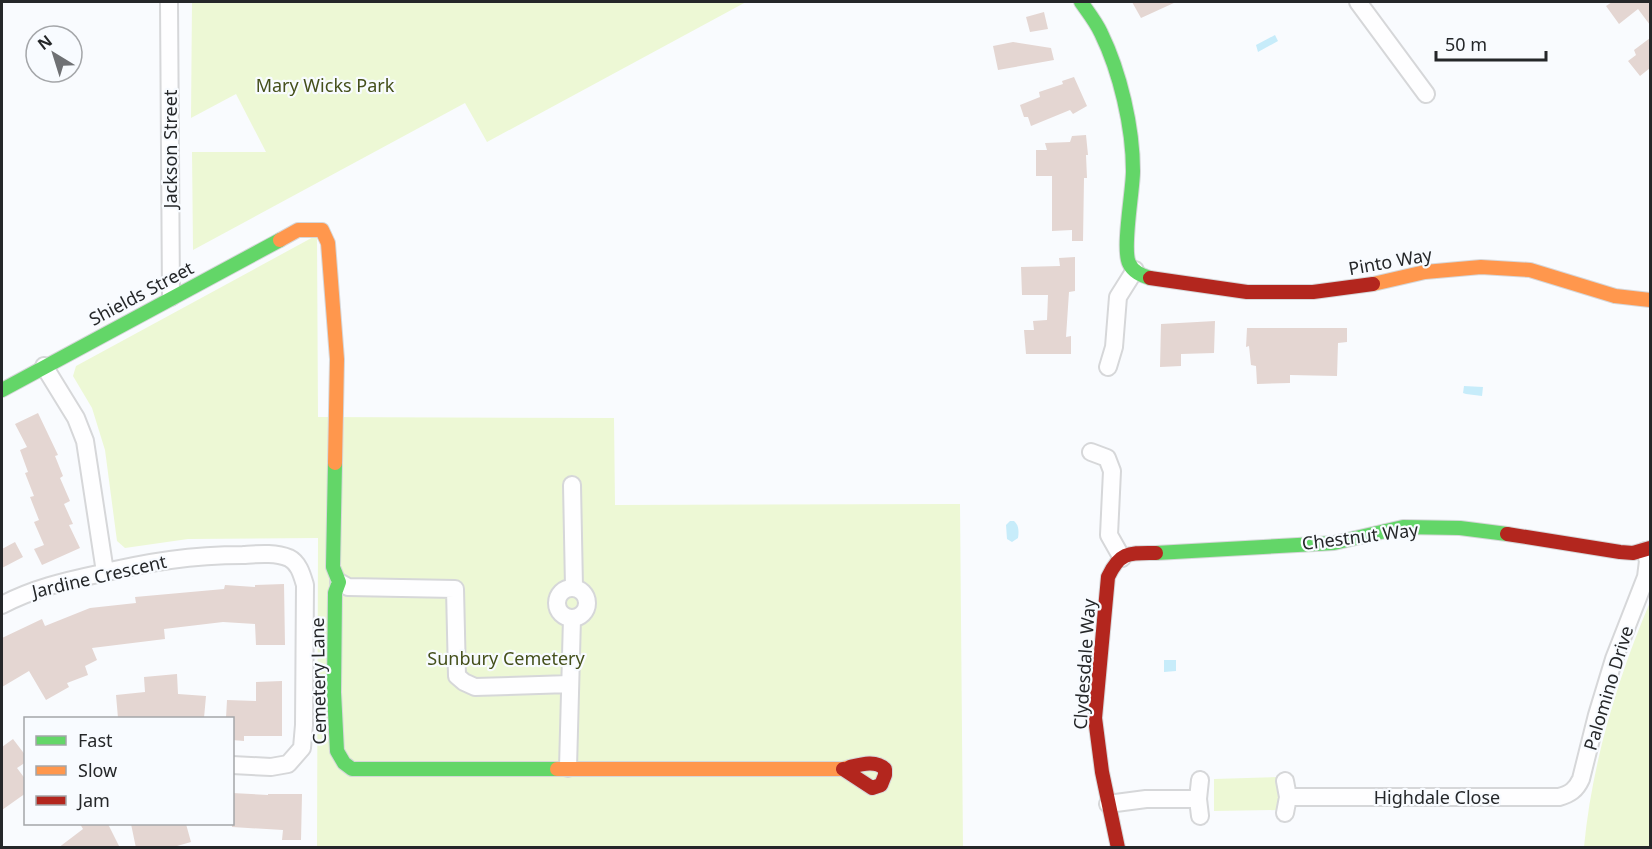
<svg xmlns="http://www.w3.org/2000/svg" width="1652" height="849" font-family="'Noto Sans',sans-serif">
<rect width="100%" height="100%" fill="#f9fbfe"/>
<!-- green -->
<path fill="#edf8d5" d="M192 2H746L487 142 465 103 193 250 192 152H266L236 94 191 118Z
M317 235 318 417 614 418 615 505 960 504 963 847H317L318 538 188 539 125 548 117 541 105 450 92 408 73 376 76 366Z
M1650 602V847H1584C1592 763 1617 680 1650 602Z
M1278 777V810L1214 811V779Z"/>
<!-- water -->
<path fill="#c7ecfa" d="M1275 35 1278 41 1258 52 1256 45Z
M1464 386 1483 387 1482 396 1466 394 1463 393Z
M1010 521H1014C1019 525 1019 532 1018 538L1012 542 1007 539 1006 525Z
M1164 660H1176V671L1164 672Z"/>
<!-- building -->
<path fill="#e4d6d2" d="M1132 2H1176L1141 18Z
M1612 2H1650V25L1638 9 1619 24 1606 6Z
M1044 12 1048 29 1030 32 1026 17Z
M1650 38V68L1640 76 1628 61 1636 55 1634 50Z
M1013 42 1051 48 1054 60 998 70 993 46Z
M1074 77 1087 106 1073 114 1070 110 1031 126 1028 117H1024L1020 105 1040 97 1039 92 1063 84 1062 81Z
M1086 135 1088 155H1086L1087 178H1084L1083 241H1072V230L1052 231V176H1036V150H1047L1045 143 1070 142 1072 136Z
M1075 257V291L1069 292 1066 337 1071 336V354H1026L1024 330H1034L1033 321 1047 320 1048 295H1022L1021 267 1060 266 1059 258Z
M1215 321 1214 353 1181 354V366L1160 367 1161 324Z
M1247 328H1347V342L1338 343 1337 376 1290 375V383L1257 384 1256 366 1251 365 1249 346 1246 347Z
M38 413 58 455 55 456 63 476 60 478 70 501 64 504 73 524 69 525 80 548 42 565 34 549 44 545 34 522 39 520 30 497 34 496 25 473 28 472 20 450 27 447 15 424Z
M15 542 23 557 2 568V549Z
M284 584 285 645H256L255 624 223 622 164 629 165 639 92 648 97 660 85 666 88 675 67 683 69 687 46 700 29 671 2 687V638L42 619 45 626 90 608 136 603 135 597 224 589 225 585 255 587V585Z
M177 674 178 694 206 696 204 718H118L116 695 145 692 144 677Z
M282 681V736H244V741L232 740V718H226L227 700 256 701V682Z
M13 739 26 756V762L17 768 26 780V793L2 810V747Z
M232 793 268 795V794H302L301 840H282L283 830 232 827Z
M80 824H108L120 848H58L83 829Z
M131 824H186L191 842 170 848H136Z"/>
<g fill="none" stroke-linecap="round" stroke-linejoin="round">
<!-- street casing -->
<g stroke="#d6d7d9" stroke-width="20">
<path id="street" d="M169 2 171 297
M1358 2 1426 94
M44 366 76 418 85 441 105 572
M1108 367 1114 347 1118 297 1135 270
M1091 452 1107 458 1112 471 1109 535 1122 558
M572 485 574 587
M339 582 348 587 455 589 457 676 464 682 475 687 570 684
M557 603a15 15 0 1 1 30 0a15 15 0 1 1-30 0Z
M2 605C32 589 65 581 98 574 148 562 192 555 243 555 258 554 275 552 289 558 299 563 302 575 305 585L304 725 302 748 288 764 271 767 232 765
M568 768 572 618
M1200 780 1198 799 1200 816
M1285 781 1288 797 1285 813
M1288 797H1559C1570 794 1576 790 1581 779L1597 715 1614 659 1646 577 1648 561 1645 551
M1108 804 1146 799H1198"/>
</g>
<!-- fast casing -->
<g stroke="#d6d7d9" stroke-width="16">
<path id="fast" d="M1081 2C1088 12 1096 22 1101 33 1120 72 1133 127 1133 171 1133 191 1122 248 1129 263 1133 272 1141 275 1150 278
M2 390 280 240
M335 463 333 567 339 582 335 593 334 692 337 751 344 763 352 769H557
M1156 553 1334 543 1403 527 1460 528 1507 534"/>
</g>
<!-- slow casing -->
<g stroke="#d6d7d9" stroke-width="16">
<path id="slow" d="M280 240 298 230H322L328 243 337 359 335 463
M1373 284 1425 272 1481 267 1530 270 1615 296 1650 300
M557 769H843L850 767"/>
</g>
<!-- jam casing -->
<g stroke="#d6d7d9" stroke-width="16">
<path id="jam" d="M1150 278 1247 292H1313L1373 284
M1507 534 1620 552 1633 553 1650 548
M843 769 872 788 881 785 885 775V769C876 760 862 764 850 767
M1118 848 1102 772 1095 718 1108 577C1120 551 1130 553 1156 553"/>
</g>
<!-- street -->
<use href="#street" stroke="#fefeff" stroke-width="16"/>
<!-- fast -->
<use href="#fast" stroke="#63d668" stroke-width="14"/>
<!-- slow -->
<use href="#slow" stroke="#ff974d" stroke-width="14"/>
<!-- jam -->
<use href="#jam" stroke="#b3261e" stroke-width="14"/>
</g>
<g text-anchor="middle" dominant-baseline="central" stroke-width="4.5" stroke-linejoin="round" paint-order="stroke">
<!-- park labels -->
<g font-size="18" fill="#45501b" stroke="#f8fbff">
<text x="325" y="85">Mary Wicks Park</text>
<text x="506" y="658">Sunbury Cemetery</text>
</g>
<!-- street labels -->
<g font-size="18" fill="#252729" stroke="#f8fbff">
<text transform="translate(170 149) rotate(-90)">Jackson Street</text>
<text transform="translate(1390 261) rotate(-10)">Pinto Way</text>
<text transform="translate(141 293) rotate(-28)">Shields Street</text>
<text transform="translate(1360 536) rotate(-7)">Chestnut Way</text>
<text transform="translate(99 576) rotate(-13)">Jardine Crescent</text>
<text transform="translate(1084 664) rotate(-86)">Clydesdale Way</text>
<text transform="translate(318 681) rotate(-91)">Cemetery Lane</text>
<text transform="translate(1608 688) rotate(-73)">Palomino Drive</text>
<text x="1437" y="797">Highdale Close</text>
</g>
</g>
<!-- border -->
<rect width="1652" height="849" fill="none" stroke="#252729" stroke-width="6"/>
<!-- legend -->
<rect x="24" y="717" width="210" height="108" fill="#f8fbff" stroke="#a4a6a9" stroke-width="1.5"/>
<rect x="36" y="736" width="30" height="9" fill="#63d668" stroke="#a4a6a9" stroke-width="1.5"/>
<text x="78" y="747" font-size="18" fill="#252729">Fast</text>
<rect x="36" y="766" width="30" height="9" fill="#ff974d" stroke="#a4a6a9" stroke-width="1.5"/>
<text x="78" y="777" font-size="18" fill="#252729">Slow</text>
<rect x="36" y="796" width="30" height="9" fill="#b3261e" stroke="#a4a6a9" stroke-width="1.5"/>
<text x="78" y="807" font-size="18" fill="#252729">Jam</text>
<!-- north arrow -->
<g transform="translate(54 54) rotate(322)"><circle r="28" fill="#f8fbff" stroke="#a4a6a9" stroke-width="1.5"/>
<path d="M0-4.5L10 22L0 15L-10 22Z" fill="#6f7174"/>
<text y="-9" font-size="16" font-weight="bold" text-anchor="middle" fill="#252729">N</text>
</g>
<!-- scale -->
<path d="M1436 51v9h110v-9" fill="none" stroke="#252729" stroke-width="3"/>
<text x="1445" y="51" font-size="18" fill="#252729" stroke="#f8fbff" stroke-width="4.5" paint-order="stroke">50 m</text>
</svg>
